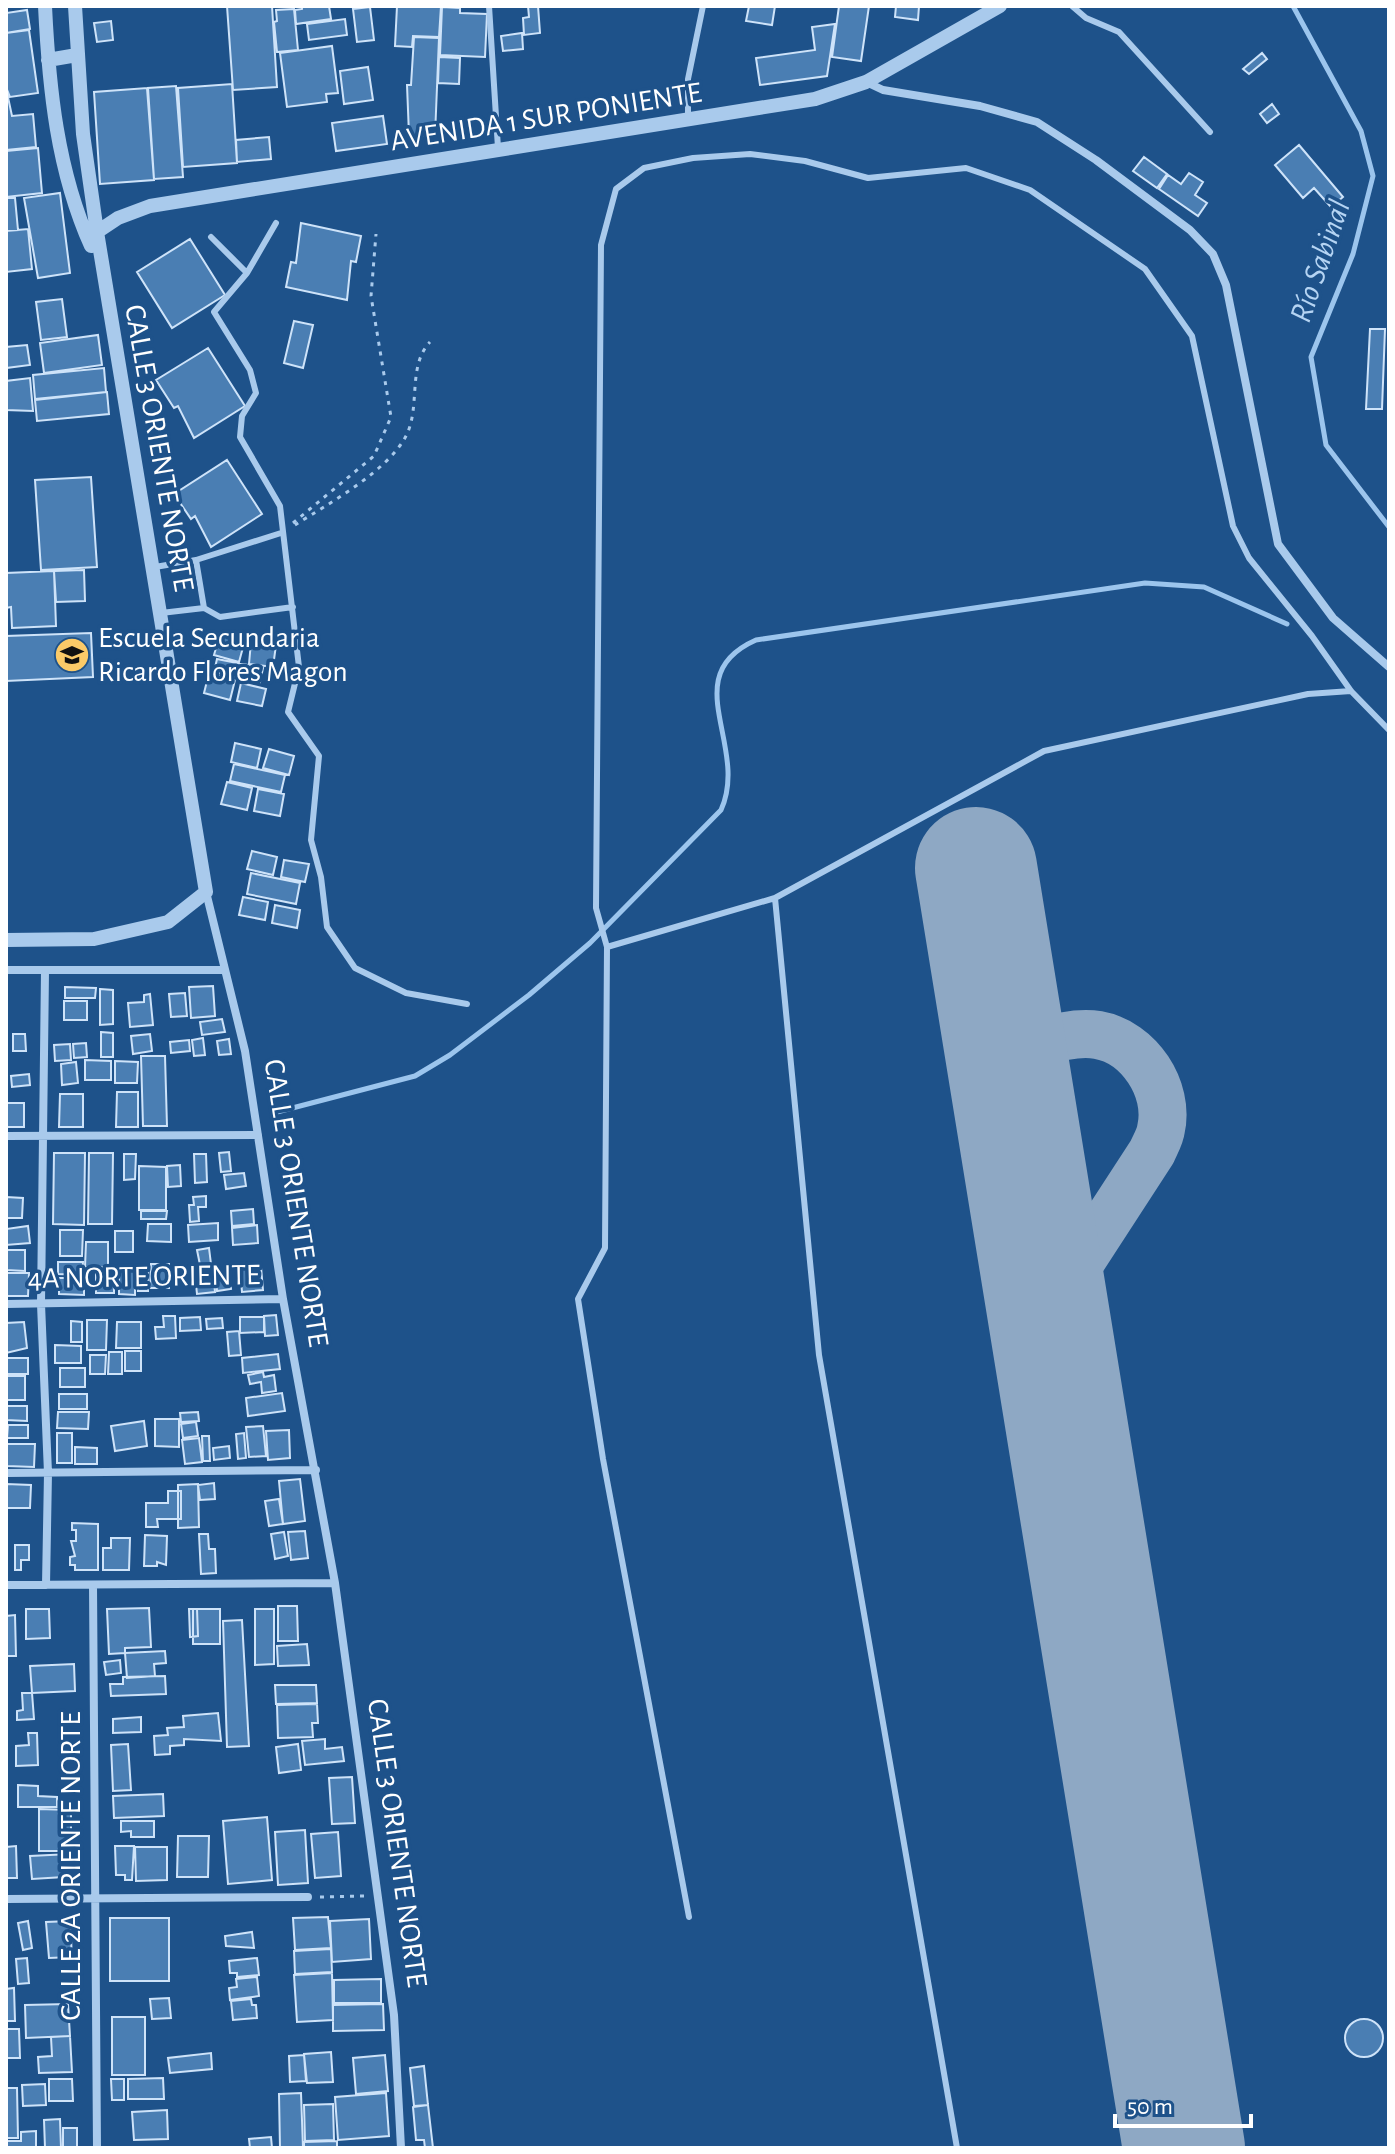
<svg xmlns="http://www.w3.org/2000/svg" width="1395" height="2154" font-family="'Alegreya Sans',sans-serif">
<rect width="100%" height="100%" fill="#1e528a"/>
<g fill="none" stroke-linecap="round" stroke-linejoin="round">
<!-- stream -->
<path stroke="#9cc5ed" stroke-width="5" d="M1293 6 1361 131 1373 176 1353 254 1311 357 1326 445 1389 527
M277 1112 415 1076 450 1055 529 995 590 943 721 810C750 746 675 676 756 640L1145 583 1204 587 1287 624"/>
<!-- taxiway -->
<path stroke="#8ea8c4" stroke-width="48" d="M1006 1051C1034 1045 1069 1030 1098 1035 1139 1042 1170 1089 1161 1129 1160 1137 1155 1145 1152 1152L1048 1312"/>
<!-- runway -->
<path stroke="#8ea8c4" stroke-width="122" d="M976 868 1184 2148"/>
</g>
<!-- building -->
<path fill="#4a7eb3" stroke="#cee3f9" stroke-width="2" d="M227 6H272L277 87 233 90Z
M302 6H329L331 19 296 24 295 10 302 9Z
M397 6H441L439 37 413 36 412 47 395 46Z
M528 6H538L540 33 524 35 523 18 529 17Z
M749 6H775L772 25 746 21Z
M839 6H869L861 61 832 57Z
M896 6H919L918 20 895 17Z
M370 7 374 40 357 42 353 9Z
M442 7 460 8V13L487 14 485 57 440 55Z
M294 9 298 50 277 52 274 22 277 21 276 10Z
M27 10 30 29 6 33V13Z
M345 19 347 35 309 40 307 24Z
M111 21 113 40 97 42 94 23Z
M835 24 827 76 760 85 756 58 815 50 812 27Z
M29 30 38 93 10 97 6 87V33Z
M522 33 523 49 503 51 501 36Z
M414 37 439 38 435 136 409 135 407 85H411Z
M332 46 338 93 326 94 327 102 287 107 280 53Z
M1262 53 1267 59 1249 74 1243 69Z
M439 57 460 58 459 84 438 83Z
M368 67 373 100 344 104 340 71Z
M232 84 237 163 183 167 178 88Z
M176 86 183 177 154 179 148 88Z
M6 88 12 116 33 114 36 147 6 150Z
M147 88 154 180 100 184 94 92Z
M1272 104 1279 114 1267 123 1260 114Z
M383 116 387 144 336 151 332 123Z
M269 137 271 159 237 162 236 140Z
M1299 145 1343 197 1331 207 1314 188 1303 198 1275 165Z
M38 148 42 193 6 197V151Z
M1144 157 1167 174 1157 188 1133 171Z
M1189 173 1203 182 1195 195 1207 203 1198 216 1159 189 1168 175 1181 184Z
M60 193 70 273 38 278 24 198Z
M6 198H15L18 230 6 231Z
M301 223 361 236 356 262 351 261 347 300 286 287 291 262 296 263Z
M28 229 32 269 6 272V231Z
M190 239 225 295 172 328 137 272Z
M62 299 67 337 41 340 36 302Z
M294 321 313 325 303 368 284 363Z
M1370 329H1385L1382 409H1366Z
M98 335 102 365 44 373 40 343Z
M27 345 30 365 6 368V347Z
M208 348 245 406 194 438 178 406 174 408 156 380Z
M104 368 106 392 35 399 33 375Z
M30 378 33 411 6 410V381Z
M107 392 109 414 37 421 35 400Z
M227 460 262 514 211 547 195 516 191 519 174 494Z
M91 477 97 567 41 570 35 480Z
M84 570 85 601 56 602 54 571Z
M54 571 56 626 12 628 11 607 6 608V573Z
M91 633 93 677 6 681V636Z
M220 634 245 640 239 662 214 655Z
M251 642 276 645 273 667 249 664Z
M217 659 263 668 260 682 214 672Z
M209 673 235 680 230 700 204 693Z
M241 683 266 689 262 706 237 701Z
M235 743 261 749 257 768 231 762Z
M269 749 294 756 289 775 263 768Z
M234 764 285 775 281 792 230 781Z
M227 782 252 788 247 810 221 804Z
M258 789 284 794 280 816 254 811Z
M252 851 277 857 273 875 247 869Z
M284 860 309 864 305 882 281 877Z
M251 873 300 883 296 904 247 894Z
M243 897 268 902 265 920 239 915Z
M275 905 300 910 297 928 272 923Z
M213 986 215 1016 191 1018 189 987Z
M65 987 96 988 95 998H65Z
M100 989 113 990V1024L100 1025Z
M185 993 187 1016 171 1017 169 994Z
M150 994 153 1025 130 1027 128 1003 144 1002V995Z
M64 1001H87V1020H64Z
M222 1019 225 1032 202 1035 200 1022Z
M101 1032 113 1033V1057H101Z
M13 1034H25L26 1051H13Z
M150 1034 152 1051 133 1054 131 1036Z
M203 1038 205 1055 194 1056 192 1040Z
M229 1039 231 1054 219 1055 217 1041Z
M189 1040 190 1051 171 1053 170 1042Z
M86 1043 87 1057 74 1058 73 1044Z
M70 1044 71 1060 55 1061 54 1045Z
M141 1056H165L167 1126H143Z
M85 1060 111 1061V1080H85Z
M115 1061 138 1062 137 1083H115Z
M76 1062 78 1083 62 1085 61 1064Z
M29 1074 30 1085 12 1087 11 1076Z
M117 1092H138V1127H116Z
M60 1094H83V1127H59Z
M6 1103H24V1127H6Z
M229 1152 231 1171 221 1172 219 1153Z
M54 1153H85L84 1225 53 1224Z
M89 1153H113L112 1224H88Z
M124 1154H136L135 1179 124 1180Z
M194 1154H206L207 1182 195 1183Z
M180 1165 181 1186 168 1187 167 1166Z
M139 1166 166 1167V1210H139Z
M244 1173 246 1186 226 1189 224 1175Z
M206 1196V1207H198L199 1221 190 1222 189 1205H194L193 1197Z
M6 1197 23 1198 22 1218H6Z
M253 1209 254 1224 232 1226 231 1211Z
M141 1211H167L166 1219H141Z
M218 1223V1240L189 1242 188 1225Z
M148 1224H171V1242L147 1241Z
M257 1225 258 1243 233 1245 232 1228Z
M28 1226 30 1243 6 1245V1229Z
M60 1230H83L82 1256H60Z
M115 1231H133V1252H115Z
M86 1242H108V1267H85Z
M209 1248 211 1264 200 1265 197 1250Z
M6 1250H25V1271L6 1270Z
M58 1262H83L82 1275 58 1274Z
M151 1264H169V1288H150Z
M139 1266H148V1291H138Z
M119 1267H135V1295L119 1294Z
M261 1267 263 1290 242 1292 240 1269Z
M6 1273H29L28 1296H6Z
M96 1273H114V1293H96Z
M213 1273 215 1292 197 1294 195 1275Z
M229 1273 231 1289 217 1291 215 1274Z
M59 1278H84V1295L59 1294Z
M276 1315 278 1335 265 1336 264 1316Z
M163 1316H175L176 1338 156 1339 155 1327H164Z
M200 1317 201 1330 180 1331V1318Z
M240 1317H264V1332L240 1333Z
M222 1318 223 1328 207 1329 206 1319Z
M87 1320H107L106 1350H87Z
M71 1321 82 1322V1342H71Z
M24 1322 27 1348 6 1353V1323Z
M117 1322H141V1348H116Z
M239 1331 241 1355 229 1356 227 1332Z
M55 1345 81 1346V1363H55Z
M125 1351H141V1371H125Z
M109 1352H122V1374H108Z
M278 1354 280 1369 243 1373 242 1358Z
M90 1355H106L105 1374H90Z
M6 1358H28V1374H6Z
M60 1368H85V1387H60Z
M263 1372 264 1377 274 1375 276 1391 262 1393 261 1382 250 1384 248 1375Z
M6 1376H25V1400H6Z
M282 1393 285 1411 248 1416 246 1398Z
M59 1394H87V1409H59Z
M6 1406H27V1421L6 1420Z
M58 1412H89L88 1429 57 1428Z
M198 1412 199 1421 181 1422 180 1413Z
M155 1419H179V1447L155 1446Z
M144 1421 147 1446 115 1451 111 1426Z
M196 1422 198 1436 183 1438 181 1424Z
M8 1425H28V1438H7Z
M263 1426 266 1456 249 1457 246 1427Z
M289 1430 290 1458 268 1460 266 1431Z
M57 1433H72V1463H57Z
M244 1433 246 1458 238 1459 236 1434Z
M202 1436H209L210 1461H203Z
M199 1438 202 1462 185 1464 182 1440Z
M7 1444H35L34 1467 7 1466Z
M229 1446 230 1458 214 1460 213 1448Z
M75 1447 97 1448V1464H75Z
M300 1479 305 1521 283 1524 279 1481Z
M214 1483 215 1499 200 1500 198 1485Z
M6 1484 31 1485 30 1508H6Z
M198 1484 199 1527 178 1528V1485Z
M168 1491H181V1519H157L158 1527H146V1503H168Z
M279 1499 283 1524 269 1526 265 1501Z
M72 1523 98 1524V1570H75V1565H70V1557L75 1556 71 1541H76V1530H72Z
M305 1531 308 1558 291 1560 288 1532Z
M284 1532 288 1556 275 1559 271 1534Z
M199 1534H208L209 1549H215L216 1573 201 1574Z
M145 1535 167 1536 166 1565 157 1562V1566H144Z
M111 1538H130L129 1570H103V1548H111Z
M15 1545H29V1560H21V1570H15Z
M278 1606H297L298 1641H278Z
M149 1608 151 1647 125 1648V1653L109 1654 107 1609Z
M26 1609H49L50 1638 26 1639Z
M189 1609H197L198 1636 190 1637Z
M193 1609H220V1644H193Z
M255 1609H274V1664L255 1665Z
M15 1615 16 1656H6V1616Z
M242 1620 249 1746 227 1747 223 1621Z
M307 1644 309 1665 278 1666 277 1646Z
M165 1651 166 1663 154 1664 155 1676 127 1678 125 1653Z
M120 1660 121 1673 106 1675 104 1662Z
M74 1664 75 1691 32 1693 30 1666Z
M165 1676 166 1694 111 1696 110 1684H123V1677Z
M275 1685H316L317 1703 276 1704Z
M22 1693H32L34 1719 17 1720V1711L23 1710Z
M317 1704 318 1723H312L313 1737 278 1738 277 1705Z
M218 1713 221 1741 184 1739V1745L170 1746V1754L155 1755 154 1736 168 1735 167 1728 184 1727 183 1716Z
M141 1717V1732L113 1733V1719Z
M28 1733H37L38 1765 16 1766V1746L29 1745Z
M325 1739V1749L342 1747 344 1761 305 1765 302 1741Z
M128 1744 131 1790 113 1791 111 1745Z
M298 1744 301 1770 279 1773 276 1747Z
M352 1777 355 1823 332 1824 329 1778Z
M18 1785 38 1786V1796L57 1797V1807H18Z
M163 1794 164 1816 114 1818 113 1796Z
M39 1809 71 1810V1851H39Z
M267 1817 272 1880 228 1884 223 1821Z
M121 1821H154V1837H131V1831L121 1832Z
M305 1830 308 1883 278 1885 275 1832Z
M338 1832 341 1876 315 1878 311 1834Z
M178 1836H209L208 1877H177Z
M16 1846 17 1878H6V1847Z
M115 1846H134L132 1880H125V1875H116Z
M135 1847H167V1880L136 1881Z
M70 1854V1861L63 1862 64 1877 32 1879 30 1856Z
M328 1917 331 1948 295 1950 293 1918Z
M110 1918H169V1981H110Z
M369 1919 371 1959 332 1962 330 1921Z
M28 1921 32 1948 23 1950 18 1923Z
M70 1921 72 1957 49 1958 46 1922Z
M252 1932 254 1948 226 1946 225 1936Z
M331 1949 332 1972 295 1974 294 1951Z
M27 1958 29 1983 18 1984 16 1959Z
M257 1958 259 1975 237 1977V1973H230L229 1961Z
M332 1973 333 2020 297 2022 294 1975Z
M257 1977 259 1996 230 2000 229 1988 237 1987 236 1979Z
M381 1979V2003H334V1980Z
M14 1988 15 2021H6V1989Z
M169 1998 171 2018 152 2019 150 1999Z
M251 1999 252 2005H256L257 2018 233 2020 231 2001Z
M68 2004 70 2036 26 2038 25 2005Z
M383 2004 384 2030 333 2031V2005Z
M112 2017H145V2075H112Z
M1345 2038a19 19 0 1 1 38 0a19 19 0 1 1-38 0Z
M6 2029H19L20 2058H6Z
M70 2036 72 2072 39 2073 38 2057 52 2056 51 2037Z
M331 2052 333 2082 307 2083 304 2054Z
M211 2053 212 2069 170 2073 168 2058Z
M304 2055 306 2081 290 2082 289 2056Z
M385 2055 388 2091 356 2094 353 2058Z
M424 2066 428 2105 414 2106 410 2068Z
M163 2078 164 2099H128V2079Z
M49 2079H72L73 2101H49Z
M111 2079H124V2100H112Z
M45 2084 46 2105 23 2106 22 2085Z
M6 2088H17L18 2138H6Z
M301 2093 303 2148H280L279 2094Z
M386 2093 389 2136 338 2140 335 2097Z
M333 2104 334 2140 305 2141 304 2105Z
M428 2105 433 2148H425L424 2140H416L413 2107Z
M167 2110 168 2139 134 2140 132 2112Z
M60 2119 61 2148H45L44 2120Z
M63 2128H77V2148H63Z
M36 2131V2148H6V2141H21V2132Z
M271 2137 272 2148H250L249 2139Z
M337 2141V2148H304V2142Z"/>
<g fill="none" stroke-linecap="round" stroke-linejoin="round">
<!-- path -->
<path stroke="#a9caec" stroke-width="3" stroke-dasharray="4 6" stroke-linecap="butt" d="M293 523 374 456 391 417 371 296 376 234
M295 525C328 504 388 471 406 436 421 407 407 366 430 342
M320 1897 364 1896"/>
<!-- service -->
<path stroke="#a9caec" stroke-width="6" d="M489 6 498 148
M1072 6 1086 18 1119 32 1210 132
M688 120V79L703 6
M276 223 247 273 214 312 250 370 256 393 242 416 240 437 280 506 299 667 288 712 319 756 311 840 321 877 327 927 355 968 406 993 467 1004
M211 237 247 273
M196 560 204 608
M155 567 196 560 281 533
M161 613 204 608 220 617 293 607
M775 898 819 1355 957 2148
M607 947 775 898 1044 751 1308 694 1351 691
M689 1917 603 1459 578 1299 605 1248 607 947 596 908 601 245 616 189 644 168 693 158 750 154 805 161 868 178 966 168 1030 190 1145 269 1192 336 1233 526 1249 558 1312 636 1351 691 1389 730"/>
<!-- minor -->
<path stroke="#a9caec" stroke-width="8" d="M866 82 883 90 980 106 1037 122 1096 160 1190 230 1213 254 1226 285 1278 544 1333 618 1389 667
M206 892 245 1051 283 1299 335 1583 394 2015 401 2148
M6 970H223
M45 971 41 1304 48 1473 46 1585
M6 1136 258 1135
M6 1304 283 1299
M6 1473 316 1470
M6 1585 335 1583
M93 1585 97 2148
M6 1899 308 1897"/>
<!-- tertiary -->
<path stroke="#a9caec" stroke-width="14" d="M45 6C49 88 57 170 91 246
M48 60 77 55
M88 238 118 218 150 206 815 99 866 82 1000 6
M6 940 94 939 168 922 206 892 97 232 83 134 75 6"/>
</g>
<!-- icons -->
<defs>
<g id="school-disc" transform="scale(1.8)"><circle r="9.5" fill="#fbca68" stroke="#1e528a"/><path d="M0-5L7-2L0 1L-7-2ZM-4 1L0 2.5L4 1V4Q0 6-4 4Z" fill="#111"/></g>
</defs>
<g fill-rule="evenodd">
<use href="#school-disc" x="72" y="655"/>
</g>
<g text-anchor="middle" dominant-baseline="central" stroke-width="7" stroke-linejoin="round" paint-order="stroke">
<!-- street labels -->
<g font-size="30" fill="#fff" stroke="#1e528a">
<text transform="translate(546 117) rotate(-9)">AVENIDA 1 SUR PONIENTE</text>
<text transform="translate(159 448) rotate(80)">CALLE 3 ORIENTE NORTE</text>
<text transform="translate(296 1203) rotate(81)">CALLE 3 ORIENTE NORTE</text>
<text transform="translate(144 1277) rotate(-1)">4A NORTE ORIENTE</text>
<text transform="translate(397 1843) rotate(82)">CALLE 3 ORIENTE NORTE</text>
<text transform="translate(71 1866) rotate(-90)">CALLE 2A ORIENTE NORTE</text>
</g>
<!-- poi labels -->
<g font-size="30" fill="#fff" stroke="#1e528a" text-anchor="start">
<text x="98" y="638">Escuela Secundaria<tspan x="98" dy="34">Ricardo Flores Magon</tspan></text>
</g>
<!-- water labels -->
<g font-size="32" font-style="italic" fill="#b5d4f3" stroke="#1e528a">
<text transform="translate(1320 261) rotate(-71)">Río Sabinal</text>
</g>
</g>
<!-- border -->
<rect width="1395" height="2154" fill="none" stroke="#ffffff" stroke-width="16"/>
<!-- scale -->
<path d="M1115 2114v12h136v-12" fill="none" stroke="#ffffff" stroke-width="4"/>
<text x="1127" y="2114" font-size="24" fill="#ffffff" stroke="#1e528a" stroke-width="6" paint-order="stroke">50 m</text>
</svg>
